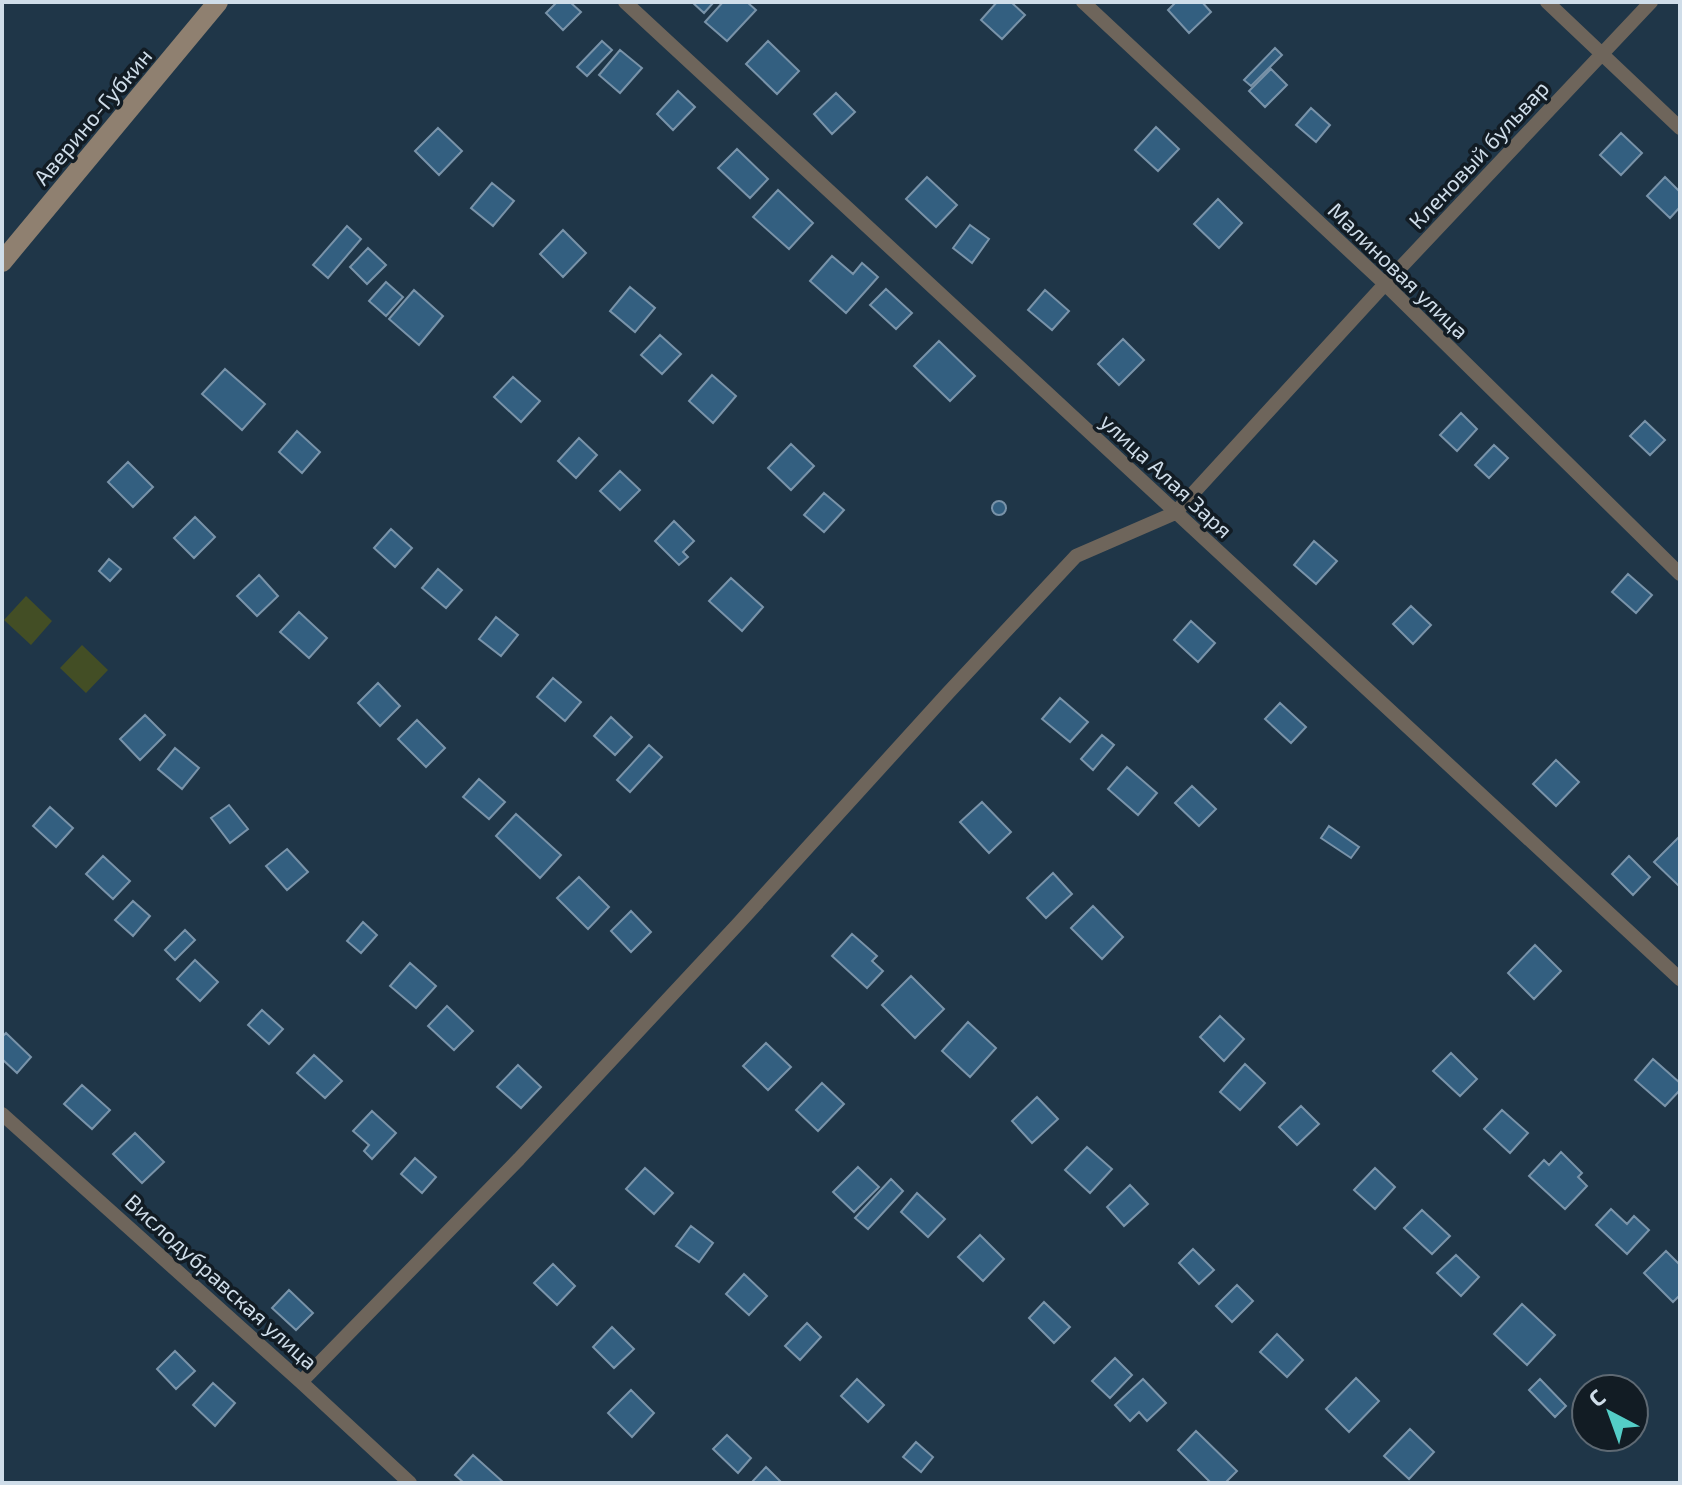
<svg xmlns="http://www.w3.org/2000/svg" width="1682" height="1485" font-family="'Exo 2',sans-serif">
<rect width="100%" height="100%" fill="#1f3648"/>
<!-- green -->
<path fill="#434e25" d="M26 596 52 621 31 645 4 620Z
M82 645 108 670 86 693 60 668Z"/>
<!-- building -->
<path fill="#335f80" stroke="#7993a9" stroke-width="2" d="M557 2H570L581 12 563 30 546 13Z
M692 2H714L704 13Z
M723 2H747L756 10 727 41 705 22Z
M997 2H1011L1025 15 1002 39 981 20Z
M1176 2H1202L1211 12 1189 33 1168 10Z
M602 41 612 50 587 76 577 67Z
M768 41 799 71 777 94 746 64Z
M1275 48 1282 55 1251 86 1244 80Z
M620 50 642 68 620 93 599 75Z
M1271 69 1287 85 1265 107 1249 91Z
M678 91 695 107 673 130 657 114Z
M836 93 855 112 832 134 814 114Z
M1311 108 1330 125 1316 142 1296 125Z
M1156 127 1179 149 1158 171 1135 150Z
M438 128 462 151 439 175 415 151Z
M1621 133 1642 153 1621 175 1600 155Z
M737 149 768 179 750 198 718 168Z
M927 177 957 205 936 227 906 199Z
M1665 177 1680 192V207L1670 218 1647 196Z
M492 183 514 201 493 226 471 208Z
M778 190 813 223 789 249 753 217Z
M1218 199 1242 223 1219 248 1194 224Z
M970 225 989 239 972 263 953 248Z
M347 226 361 239 328 278 313 265Z
M563 230 586 253 563 277 540 254Z
M368 248 386 265 367 284 350 267Z
M832 256 853 274 862 263 878 277 846 313 810 281Z
M386 282 403 297 386 316 369 301Z
M630 287 655 308 635 332 610 311Z
M886 289 912 313 896 329 870 305Z
M414 290 443 316 419 345 389 319Z
M1045 290 1069 311 1052 330 1028 310Z
M660 335 681 354 662 374 641 355Z
M1123 339 1144 360 1119 385 1098 364Z
M939 341 975 376 950 401 914 366Z
M225 369 265 404 242 430 202 394Z
M712 375 736 396 713 423 689 401Z
M513 377 540 401 521 422 494 397Z
M1461 413 1477 429 1457 451 1440 435Z
M1645 421 1665 440 1650 455 1630 436Z
M297 431 320 452 302 473 279 452Z
M579 438 597 455 576 478 558 461Z
M791 444 814 466 791 490 768 468Z
M1494 445 1508 458 1489 478 1475 465Z
M128 462 153 487 133 507 108 482Z
M620 471 640 490 620 510 600 491Z
M824 493 844 510 824 532 804 515Z
M992 508a7 7 0 1 1 14 0a7 7 0 1 1-14 0Z
M195 517 215 537 194 558 174 538Z
M674 521 694 541 683 552 688 557 679 565 655 541Z
M391 529 412 548 395 567 374 548Z
M1314 541 1337 561 1316 584 1294 565Z
M109 559 121 569 110 581 99 571Z
M438 569 462 590 446 608 422 588Z
M1628 574 1652 595 1636 613 1612 592Z
M259 575 278 596 257 616 237 596Z
M731 578 763 607 742 631 709 601Z
M1411 606 1431 625 1413 644 1393 624Z
M299 612 327 638 309 658 280 632Z
M496 617 518 635 501 656 479 639Z
M1191 621 1215 643 1198 662 1174 640Z
M553 678 581 702 565 721 537 697Z
M378 683 400 706 380 726 358 703Z
M1060 698 1088 722 1070 742 1042 719Z
M1280 703 1306 727 1291 743 1265 719Z
M145 715 165 735 140 760 120 739Z
M611 717 632 737 615 755 594 736Z
M417 720 445 748 426 767 398 739Z
M1102 735 1114 745 1093 770 1081 759Z
M649 745 662 757 630 792 617 780Z
M175 748 199 768 182 789 158 769Z
M1556 760 1579 782 1556 806 1533 784Z
M1127 767 1157 793 1138 815 1108 789Z
M479 779 505 802 489 819 463 797Z
M1192 786 1216 809 1199 826 1175 803Z
M982 802 1011 832 989 853 960 822Z
M229 805 248 829 230 843 211 818Z
M50 807 73 828 56 847 33 826Z
M516 814 561 855 540 878 496 836Z
M1329 826 1359 847 1351 858 1321 838Z
M1679 837 1680 838V887L1654 862Z
M287 849 308 872 287 890 266 866Z
M103 856 130 881 113 899 86 874Z
M1629 856 1650 877 1633 895 1612 874Z
M1053 873 1072 894 1046 918 1027 898Z
M579 877 609 907 588 929 557 898Z
M133 901 150 916 133 936 115 920Z
M1093 906 1123 937 1102 959 1071 928Z
M631 911 651 932 631 952 611 931Z
M363 922 377 935 361 953 347 941Z
M185 930 195 940 175 960 165 950Z
M852 934 877 956 872 961 883 971 867 988 832 956Z
M1535 945 1561 971 1534 999 1508 973Z
M195 960 218 982 200 1001 177 979Z
M410 963 436 986 416 1008 390 986Z
M911 976 944 1009 915 1038 882 1005Z
M447 1006 473 1031 454 1050 428 1026Z
M262 1010 283 1029 269 1044 248 1025Z
M1220 1016 1244 1039 1224 1061 1200 1037Z
M968 1022 996 1048 970 1077 942 1051Z
M6 1033 31 1057 17 1073 2 1059V1037Z
M766 1043 791 1067 768 1090 743 1066Z
M1451 1053 1477 1079 1460 1096 1433 1071Z
M314 1055 342 1081 325 1098 297 1073Z
M1653 1059 1680 1083V1090L1665 1106 1635 1080Z
M1245 1064 1265 1083 1240 1110 1220 1092Z
M518 1065 541 1087 521 1108 497 1087Z
M822 1083 844 1104 818 1131 796 1110Z
M82 1085 110 1110 92 1129 64 1104Z
M1037 1097 1058 1119 1032 1143 1012 1121Z
M1301 1106 1319 1124 1297 1145 1279 1127Z
M1502 1110 1528 1133 1510 1153 1484 1129Z
M372 1111 396 1133 372 1159 364 1151 369 1145 353 1131Z
M135 1133 164 1162 142 1183 113 1154Z
M1087 1147 1112 1169 1090 1193 1065 1170Z
M1561 1152 1582 1173 1578 1177 1587 1186 1565 1209 1529 1176 1544 1160 1549 1165Z
M415 1158 436 1177 422 1193 401 1174Z
M858 1167 879 1187 854 1212 833 1192Z
M645 1168 673 1193 654 1214 626 1189Z
M1375 1168 1395 1187 1375 1209 1354 1190Z
M891 1179 903 1191 868 1229 855 1218Z
M1130 1185 1148 1204 1124 1226 1107 1207Z
M917 1193 945 1219 928 1237 901 1212Z
M1611 1209 1627 1224 1634 1216 1649 1230 1627 1254 1596 1225Z
M1422 1210 1450 1236 1432 1254 1404 1228Z
M691 1226 713 1243 699 1262 676 1246Z
M980 1235 1004 1259 983 1281 958 1257Z
M1193 1249 1214 1270 1199 1284 1179 1263Z
M1666 1251 1680 1265V1295L1673 1302 1644 1273Z
M1456 1255 1479 1277 1461 1296 1437 1273Z
M553 1264 575 1286 557 1305 534 1283Z
M744 1274 767 1296 749 1315 726 1294Z
M1237 1285 1253 1301 1232 1322 1216 1306Z
M289 1290 313 1313 296 1330 272 1308Z
M1044 1302 1070 1327 1054 1343 1029 1318Z
M1522 1304 1555 1335 1527 1365 1494 1334Z
M807 1323 821 1337 800 1360 785 1346Z
M612 1327 634 1349 614 1368 593 1347Z
M1277 1334 1303 1360 1287 1377 1260 1352Z
M175 1351 195 1371 176 1389 157 1369Z
M1115 1358 1132 1375 1110 1398 1092 1381Z
M1356 1378 1379 1401 1349 1432 1326 1409Z
M857 1379 884 1405 868 1422 841 1396Z
M1143 1379 1166 1403 1147 1421 1139 1412 1130 1421 1115 1405Z
M1540 1379 1566 1406 1555 1417 1529 1390Z
M213 1383 235 1403 215 1426 193 1405Z
M631 1390 654 1413 632 1437 608 1413Z
M1410 1429 1434 1452 1409 1479 1384 1456Z
M1196 1431 1237 1471 1225 1483H1211L1178 1450Z
M727 1435 751 1458 738 1473 713 1449Z
M916 1442 933 1457 921 1472 903 1457Z
M473 1455 503 1482 502 1483H464L455 1475Z
M766 1467 782 1483H751Z"/>
<g fill="none" stroke-linecap="round" stroke-linejoin="round">
<!-- minor -->
<path stroke="#6e655b" stroke-width="14" d="M625 2 1680 979
M1083 2 1385 284 1680 574
M1547 2 1680 128
M2 1114 301 1382 410 1483
M301 1382 519 1159 739 923 948 693 1076 556 1175 513 1385 284 1651 2"/>
<!-- secondary -->
<path stroke="#8f8070" stroke-width="20" d="M2 262 218 2"/>
</g>
<g text-anchor="middle" dominant-baseline="central" stroke-width="7" stroke-linejoin="round" paint-order="stroke">
<!-- street labels -->
<g font-size="22" fill="#cfdde9" stroke="#121c24">
<text transform="translate(92 116) rotate(-50)">Аверино-Губкин</text>
<text transform="translate(1478 154) rotate(-47)">Кленовый бульвар</text>
<text transform="translate(1399 270) rotate(44)">Малиновая улица</text>
<text transform="translate(1167 475) rotate(43)">улица Алая Заря</text>
<text transform="translate(222 1281) rotate(42)">Вислодубравская улица</text>
</g>
</g>
<!-- border -->
<rect width="1682" height="1485" fill="none" stroke="#cfdde9" stroke-width="8"/>
<!-- north arrow -->
<g transform="translate(1610 1413) rotate(319)"><circle r="38" fill="#121c24" stroke="#5e6973" stroke-width="2"/>
<path d="M0-6L14 30L0 20L-14 30Z" fill="#54cdc7"/>
<text y="-12" font-size="22" font-weight="bold" text-anchor="middle" fill="#cfdde9">С</text>
</g>
</svg>
